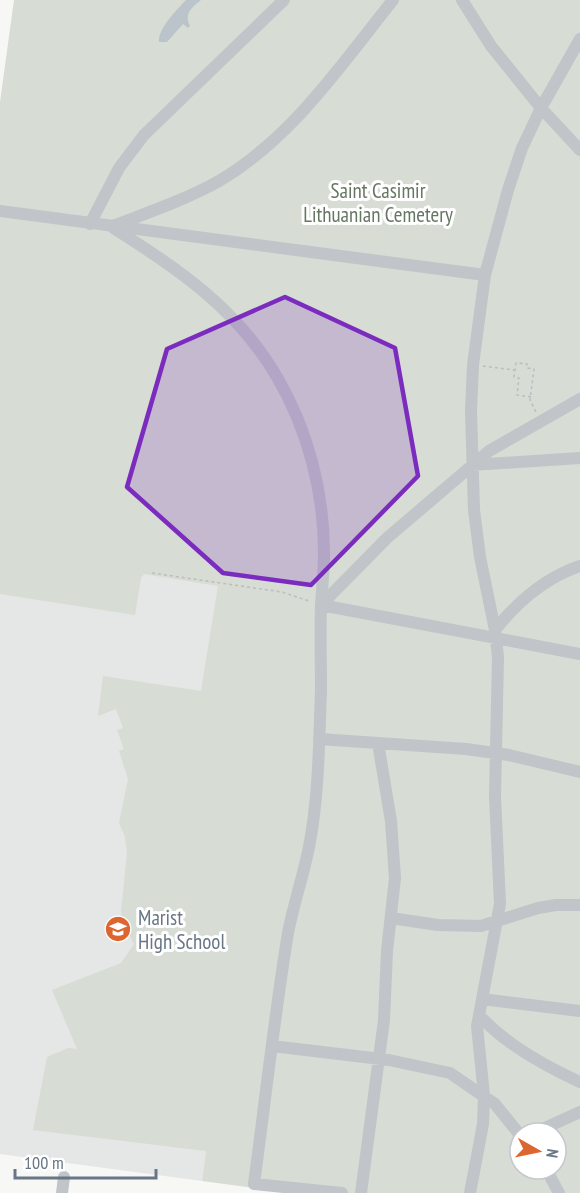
<svg xmlns="http://www.w3.org/2000/svg" width="580" height="1193" font-family="'PT Sans Narrow',sans-serif">
<rect width="100%" height="100%" fill="#f7f7f5"/>
<!-- built -->
<path fill="#e5e6e6" d="M0 231 113 245 266 706 202 1181 0 1154Z"/>
<!-- green -->
<path fill="#d7dcd4" fill-rule="evenodd" d="M14 0H580V1193H291L202 1181 206 1151 33 1130 47 1057 68 1048 77 1049 52 990 121 963 134 944 122 920 121 912 127 853 125 837 119 823 128 779 119 751 124 749 117 730 123 728 116 709 98 716 103 676 201 691 218 586 144 574 141 578 135 615 0 594V102ZM520 1133H556V1169H520Z"/>
<!-- water -->
<path fill="#bbc4ca" d="M186 0H201C191 8 184 14 190 26L188 28 183 24 167 42H159C158 28 177 10 186 0Z"/>
<g fill="none" stroke-linecap="round" stroke-linejoin="round">
<!-- path -->
<path stroke="#bbbdc0" stroke-width="1.5" stroke-dasharray="3 3" stroke-linecap="butt" d="M483 366 514 370
M531 397 517 395 519 378 514 377 516 363 527 364V368L534 369 530 400 536 412
M152 573 282 592 309 601"/>
<!-- minor -->
<path stroke="#c1c4c8" stroke-width="12" d="M462 0 491 46 541 108 580 150
M0 211 485 275
M90 224 119 168 144 135 284 0
M113 226C149 212 185 200 219 181 292 138 341 65 393 0
M112 227C179 270 236 307 277 377 308 430 324 492 324 553 324 571 322 588 321 606 320 633 321 662 321 690 319 741 319 796 309 847 303 878 292 908 287 939 274 1020 265 1102 254 1184L342 1193
M472 465 580 458
M321 605 387 538 489 451 580 399
M321 605 580 654
M495 630C518 601 545 578 580 566
M319 739 466 749 509 755 580 772
M391 918 438 925 481 926 538 908 556 905H580
M482 999 580 1011
M479 1015C505 1044 545 1066 580 1082
M272 1046 389 1060 450 1073 495 1104 520 1135
M534 1133 580 1112
M546 1169 559 1193
M62 1193 64 1177
M361 1193 384 1020 387 951 395 878 391 821 378 743
M470 1193 483 1124 484 1095 477 1026 500 904 495 796 498 657 495 630 480 557 474 510 471 411 473 365 485 275 508 190 522 148 541 108 580 39"/>
</g>
<!-- marked area -->
<path fill="#7b2cbf" fill-opacity="0.2" stroke="#7b2cbf" stroke-width="4.5" stroke-linejoin="round" d="M285 297 395 348 418 476 311 585 223 573 127 487 167 349Z"/>
<!-- icons -->
<defs>
<g id="school-disc" transform="scale(1.35)"><circle r="9.5" fill="#dc6530" stroke="#fff"/><path d="M0-5L7-2L0 1L-7-2ZM-4 1L0 2.5L4 1V4Q0 6-4 4Z" fill="#fff"/></g>
</defs>
<g fill-rule="evenodd">
<use href="#school-disc" x="118" y="929"/>
</g>
<g text-anchor="middle" dominant-baseline="central" stroke-width="6" stroke-linejoin="round" paint-order="stroke">
<!-- park labels -->
<g font-size="21" fill="#657762" stroke="#fff">
<text x="378" y="190">Saint Casimir<tspan x="378" dy="24">Lithuanian Cemetery</tspan></text>
</g>
<!-- poi labels -->
<g font-size="21" fill="#687685" stroke="#fff" text-anchor="start">
<text x="138" y="917">Marist<tspan x="138" dy="24">High School</tspan></text>
</g>
</g>
<!-- north arrow -->
<g transform="translate(538 1151) rotate(99)"><circle r="28" fill="#ffffff" stroke="#c3c8ce" stroke-width="1.5"/>
<path d="M0-4.5L10 22L0 15L-10 22Z" fill="#dc6530"/>
<text y="-9" font-size="16" font-weight="bold" text-anchor="middle" fill="#687685">N</text>
</g>
<!-- scale -->
<path d="M15 1169v9h141v-9" fill="none" stroke="#687685" stroke-width="3"/>
<text x="24" y="1169" font-size="18" fill="#687685" stroke="#ffffff" stroke-width="4.5" paint-order="stroke">100 m</text>
</svg>
